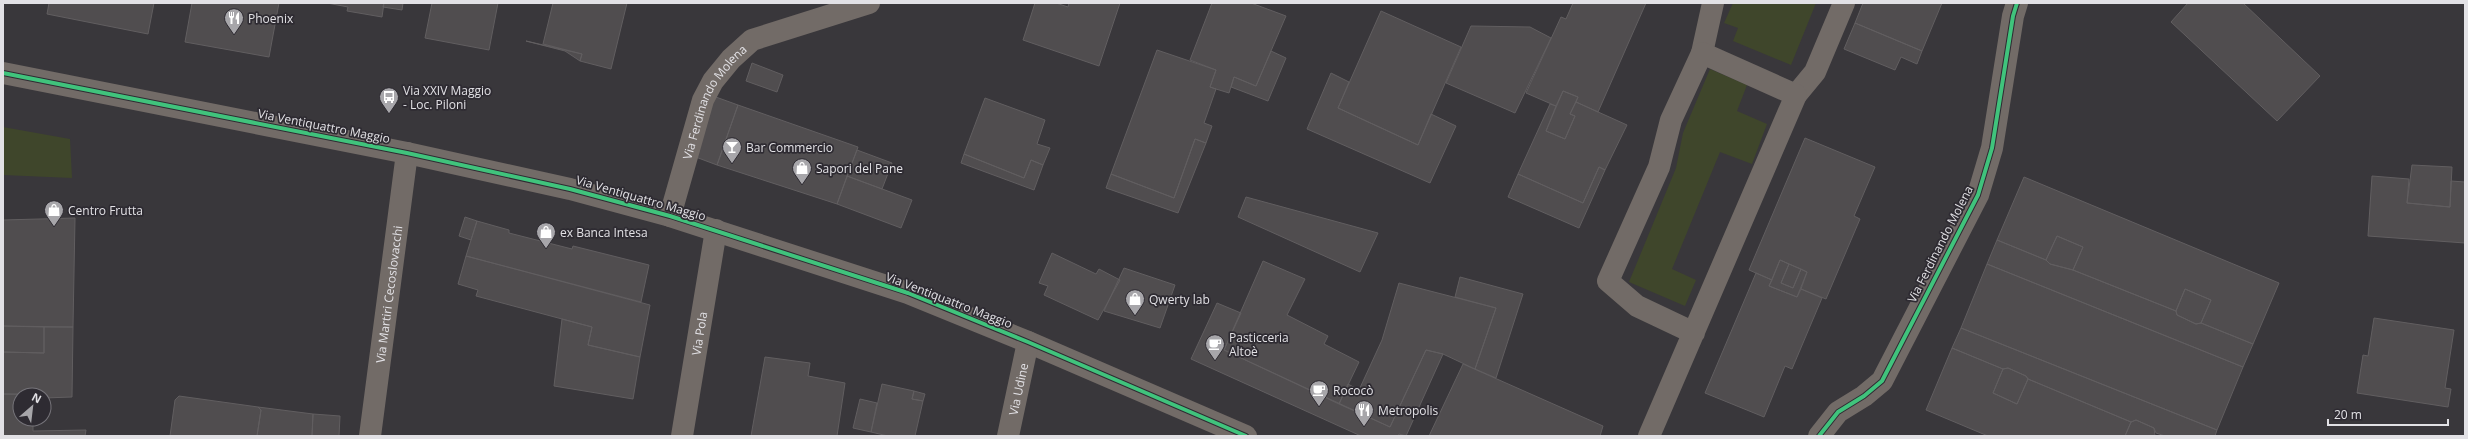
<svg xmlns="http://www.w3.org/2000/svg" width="2468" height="439" font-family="'Open Sans',sans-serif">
<rect width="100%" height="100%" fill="#39373b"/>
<!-- green -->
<path fill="#3f462b" d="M1733 3H1816L1791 65 1733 41 1738 28 1724 23Z
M1710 69 1747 85 1737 111 1767 124 1752 164 1720 152 1672 269 1696 280 1685 306 1629 282 1676 168 1683 133Z
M3 127 70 139 72 178 3 175Z"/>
<!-- building -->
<path fill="#504d4f" stroke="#615e60" d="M49 3H154L148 34 47 14Z
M192 3H279L269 57 185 42Z
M327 3H384L382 17 347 11 348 7Z
M384 3H403L402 10 383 7Z
M432 3H498L489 50 425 38Z
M553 3H627L611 69 580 61 582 54 543 44Z
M1035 3H1056L1068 7 1069 3H1120L1099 66 1023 40Z
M1212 3H1251L1286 16 1256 86 1234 77 1229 93 1216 89 1210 87 1216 70 1190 60Z
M1573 3H1646L1598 112 1576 102 1578 97 1563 91 1556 106 1526 93 1561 17 1566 19Z
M1863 3H1942L1922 51 1855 23Z
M2188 3H2243L2320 76 2277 121 2171 22Z
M1381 11 1461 47 1418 145 1338 108Z
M1855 23 1922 51 1917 64 1901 57 1895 70 1844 49Z
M1471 26 1530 27 1551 38 1515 113 1446 83Z
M526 41 582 54 580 61 565 51Z
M1157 50 1216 70 1210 87 1216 89 1204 123 1212 126 1206 143 1195 139 1174 198 1111 174Z
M1271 51 1286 58 1268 101 1231 87 1234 77 1256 86Z
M752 63 783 75 777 92 746 81Z
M1331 73 1349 82 1338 108 1418 145 1431 114 1456 126 1430 183 1307 129Z
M1563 91 1578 97 1570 114 1575 116 1565 139 1546 131Z
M713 96 738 105 717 165 693 156Z
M985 98 1045 120 1037 144 1050 148 1043 165 1031 160 1024 178 964 154Z
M1576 102 1627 125 1605 170 1599 167 1583 203 1518 174 1550 104 1556 106 1546 131 1565 139 1575 116 1570 114Z
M738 105 858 147 837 204 717 165Z
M1805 138 1875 167 1854 216 1860 219 1826 299 1801 289 1807 272 1780 260 1772 280 1749 270Z
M1195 139 1206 143 1178 213 1106 188 1111 174 1174 198Z
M857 150 892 163 882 189 847 176Z
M964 154 1024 178 1031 160 1043 165 1034 190 961 163Z
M2412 165 2452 167 2450 207 2407 203Z
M1599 167 1605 170 1579 228 1508 197 1518 174 1583 203Z
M847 176 912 200 901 228 837 204Z
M2372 176 2409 179 2407 203 2450 207 2451 181 2465 182V243L2368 236Z
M2024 177 2279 283 2253 344 2201 323 2211 300 2185 289 2176 311 2073 270 2083 247 2057 236 2046 260 1997 240Z
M1246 197 1378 233 1360 272 1238 217Z
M465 217 477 221 471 240 459 236Z
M75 218 73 327 3 326V220Z
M477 221 509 230V233L572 249 573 246 649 265 641 302 466 256Z
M2057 236 2083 247 2073 270 2050 264 2046 260Z
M1997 240 2046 260 2050 264 2073 270 2176 311 2177 315 2196 324 2201 323 2253 344 2243 367 1987 264Z
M1052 253 1096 274 1099 269 1120 280 1098 320 1044 295 1048 286 1039 283Z
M466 256 650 305 640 357 588 345 592 327 476 296 478 290 458 284Z
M1780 260 1789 264 1781 283 1793 288 1801 269 1807 272 1797 297 1769 286Z
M1263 261 1305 279 1287 315 1328 336 1324 344 1359 362 1339 404 1224 350Z
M1789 264 1801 269 1793 288 1781 283Z
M1987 264 2243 367 2217 430 1961 328Z
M1124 268 1175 285 1160 328 1104 311Z
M1756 273 1772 280 1769 286 1797 297 1801 289 1822 298 1792 369 1785 366 1764 417 1705 393Z
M1460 277 1523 294 1496 378 1475 369 1496 308 1455 297Z
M1399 283 1496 308 1475 369 1443 354 1426 350 1390 427 1339 404 1348 384 1359 390 1382 340Z
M2185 289 2211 300 2201 323 2196 324 2177 315 2176 311Z
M1217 303 1241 313 1224 350 1390 427 1426 350 1443 354 1406 436 1399 434 1398 436H1361L1191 359Z
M2374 318 2454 330 2445 388 2451 389 2448 407 2357 393 2363 355 2368 356Z
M562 319 592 327 588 345 640 357 633 399 554 386Z
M3 326 44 327V353L3 352Z
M44 327H73L72 397 44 398V395L3 394V352L44 353Z
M1961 328 2217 430 2215 436H2165L2156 433 2154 428 2136 420 2131 422 2028 379 2026 376 2008 368 2003 369 1952 348Z
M1952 348 2003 369 1993 393 2017 404 2028 379 2131 422 2125 436H1988L1926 410Z
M765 357 810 363 808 376 845 383 837 436H751Z
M1463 364 1603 426 1600 436H1429Z
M2008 368 2026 376 2028 379 2017 404 1993 393 2003 369Z
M882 384 914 391 912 399 923 401 915 436H888L871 432Z
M914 391 925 394 923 401 912 399Z
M3 394H27L20 395V419H33V431L86 430 85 436H3Z
M179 396 258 407 261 410 257 436H170L175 400Z
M860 399 877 403 871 432 853 428Z
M258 407 313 414 312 436H257L261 410Z
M313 414 340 416 339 436H312Z
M2136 420 2154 428 2155 436H2125L2131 422Z"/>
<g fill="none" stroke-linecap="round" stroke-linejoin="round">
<!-- minor -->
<g stroke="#726b67" stroke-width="22">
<path d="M1702 53 1713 3"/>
<path d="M3 73 407 153 570 189 670 216 908 293 1028 342 1246 436"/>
<path d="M1796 95 1815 72 1844 3"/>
<path id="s1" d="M670 216 703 100 713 81 731 59 752 40 869 3"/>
<path id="s2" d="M370 436 407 153"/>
<path id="s3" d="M682 436 716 230"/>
<path id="s4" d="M1008 436 1028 342"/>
<path d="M1649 436 1796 95 1702 53 1671 120 1659 167 1608 281 1637 306 1694 333"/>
<path d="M1819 436 1838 412 1864 396 1882 381 1978 195 1992 148 2013 16 2017 3"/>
</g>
<!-- cycleway casing -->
<g stroke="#2e2b32" stroke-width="6">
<path id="cycleway" d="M3 73 407 153 570 189 670 216 908 293 1028 342 1246 436
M1819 436 1838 412 1864 396 1882 381 1978 195 1992 148 2013 16 2017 3"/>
</g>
<!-- cycleway -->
<use href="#cycleway" stroke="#40c37c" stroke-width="4"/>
</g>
<!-- icons -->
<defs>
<g id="restaurant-pin" transform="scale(1)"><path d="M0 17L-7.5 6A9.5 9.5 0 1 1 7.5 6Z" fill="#a7a6aa" stroke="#2e2b32"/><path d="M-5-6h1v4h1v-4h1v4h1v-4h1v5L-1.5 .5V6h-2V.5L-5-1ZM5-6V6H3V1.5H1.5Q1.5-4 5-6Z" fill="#fff"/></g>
<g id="bus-pin" transform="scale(1)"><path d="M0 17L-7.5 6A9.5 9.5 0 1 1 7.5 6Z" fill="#a7a6aa" stroke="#2e2b32"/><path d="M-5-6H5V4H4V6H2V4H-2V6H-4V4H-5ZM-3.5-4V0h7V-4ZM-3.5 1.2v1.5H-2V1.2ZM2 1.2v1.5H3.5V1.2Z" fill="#fff"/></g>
<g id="bar-pin" transform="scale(1)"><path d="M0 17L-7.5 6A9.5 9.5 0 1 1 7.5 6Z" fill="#a7a6aa" stroke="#2e2b32"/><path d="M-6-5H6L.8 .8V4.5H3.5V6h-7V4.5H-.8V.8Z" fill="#fff"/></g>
<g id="shop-pin" transform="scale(1)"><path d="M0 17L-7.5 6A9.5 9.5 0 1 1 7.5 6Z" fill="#a7a6aa" stroke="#2e2b32"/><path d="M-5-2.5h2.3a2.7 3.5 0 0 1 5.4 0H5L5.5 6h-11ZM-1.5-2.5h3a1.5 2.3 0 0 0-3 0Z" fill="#fff"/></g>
<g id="cafe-pin" transform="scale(1)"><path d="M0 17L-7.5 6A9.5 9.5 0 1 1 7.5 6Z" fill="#a7a6aa" stroke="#2e2b32"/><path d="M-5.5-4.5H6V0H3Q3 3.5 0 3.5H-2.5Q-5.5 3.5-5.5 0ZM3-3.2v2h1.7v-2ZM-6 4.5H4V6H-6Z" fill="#fff"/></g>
</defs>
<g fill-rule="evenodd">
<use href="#restaurant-pin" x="234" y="18"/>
<use href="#bus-pin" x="389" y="97"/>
<use href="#bar-pin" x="732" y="147"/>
<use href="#shop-pin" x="802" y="168"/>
<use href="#shop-pin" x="54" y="210"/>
<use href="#shop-pin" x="546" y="232"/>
<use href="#shop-pin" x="1135" y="299"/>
<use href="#cafe-pin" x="1215" y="344"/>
<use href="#cafe-pin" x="1319" y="390"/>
<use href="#restaurant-pin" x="1364" y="410"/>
</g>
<g text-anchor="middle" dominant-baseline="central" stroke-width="3.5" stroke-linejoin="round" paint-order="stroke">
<!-- poi labels -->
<g font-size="12" fill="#e2e1e5" stroke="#2e2b32" text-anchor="start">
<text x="248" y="18">Phoenix</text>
<text x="403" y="90">Via XXIV Maggio<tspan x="403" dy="14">- Loc. Piloni</tspan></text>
<text x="746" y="147">Bar Commercio</text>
<text x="816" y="168">Sapori del Pane</text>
<text x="68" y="210">Centro Frutta</text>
<text x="560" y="232">ex Banca Intesa</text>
<text x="1149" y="299">Qwerty lab</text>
<text x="1229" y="337">Pasticceria<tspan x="1229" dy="14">Altoè</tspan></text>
<text x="1333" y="390">Rococò</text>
<text x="1378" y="410">Metropolis</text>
</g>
<!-- street labels -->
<g font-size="12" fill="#e2e1e5" stroke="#2e2b32">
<text stroke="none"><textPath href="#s1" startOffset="124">Via Ferdinando Molena</textPath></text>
<text transform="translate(324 126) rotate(11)">Via Ventiquattro Maggio</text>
<text transform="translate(641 198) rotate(16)">Via Ventiquattro Maggio</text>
<text transform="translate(1940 244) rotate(-63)">Via Ferdinando Molena</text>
<text stroke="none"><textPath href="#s2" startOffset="143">Via Martiri Cecoslovacchi</textPath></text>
<text transform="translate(949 300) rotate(21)">Via Ventiquattro Maggio</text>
<text stroke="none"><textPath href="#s3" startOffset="104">Via Pola</textPath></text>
<text stroke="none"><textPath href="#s4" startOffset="48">Via Udine</textPath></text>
</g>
</g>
<!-- border -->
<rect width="2468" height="439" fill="none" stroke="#e2e1e5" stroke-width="8"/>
<!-- north arrow -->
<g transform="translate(32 407) rotate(28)"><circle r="19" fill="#2e2b32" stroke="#76747a"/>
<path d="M0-3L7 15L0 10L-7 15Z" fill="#a7a6aa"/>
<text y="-6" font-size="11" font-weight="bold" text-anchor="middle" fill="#e2e1e5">N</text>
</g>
<!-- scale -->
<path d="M2328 419v6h120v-6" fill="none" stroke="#e2e1e5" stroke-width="2"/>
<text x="2334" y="419" font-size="12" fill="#e2e1e5" stroke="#2e2b32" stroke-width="3" paint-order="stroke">20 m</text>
</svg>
